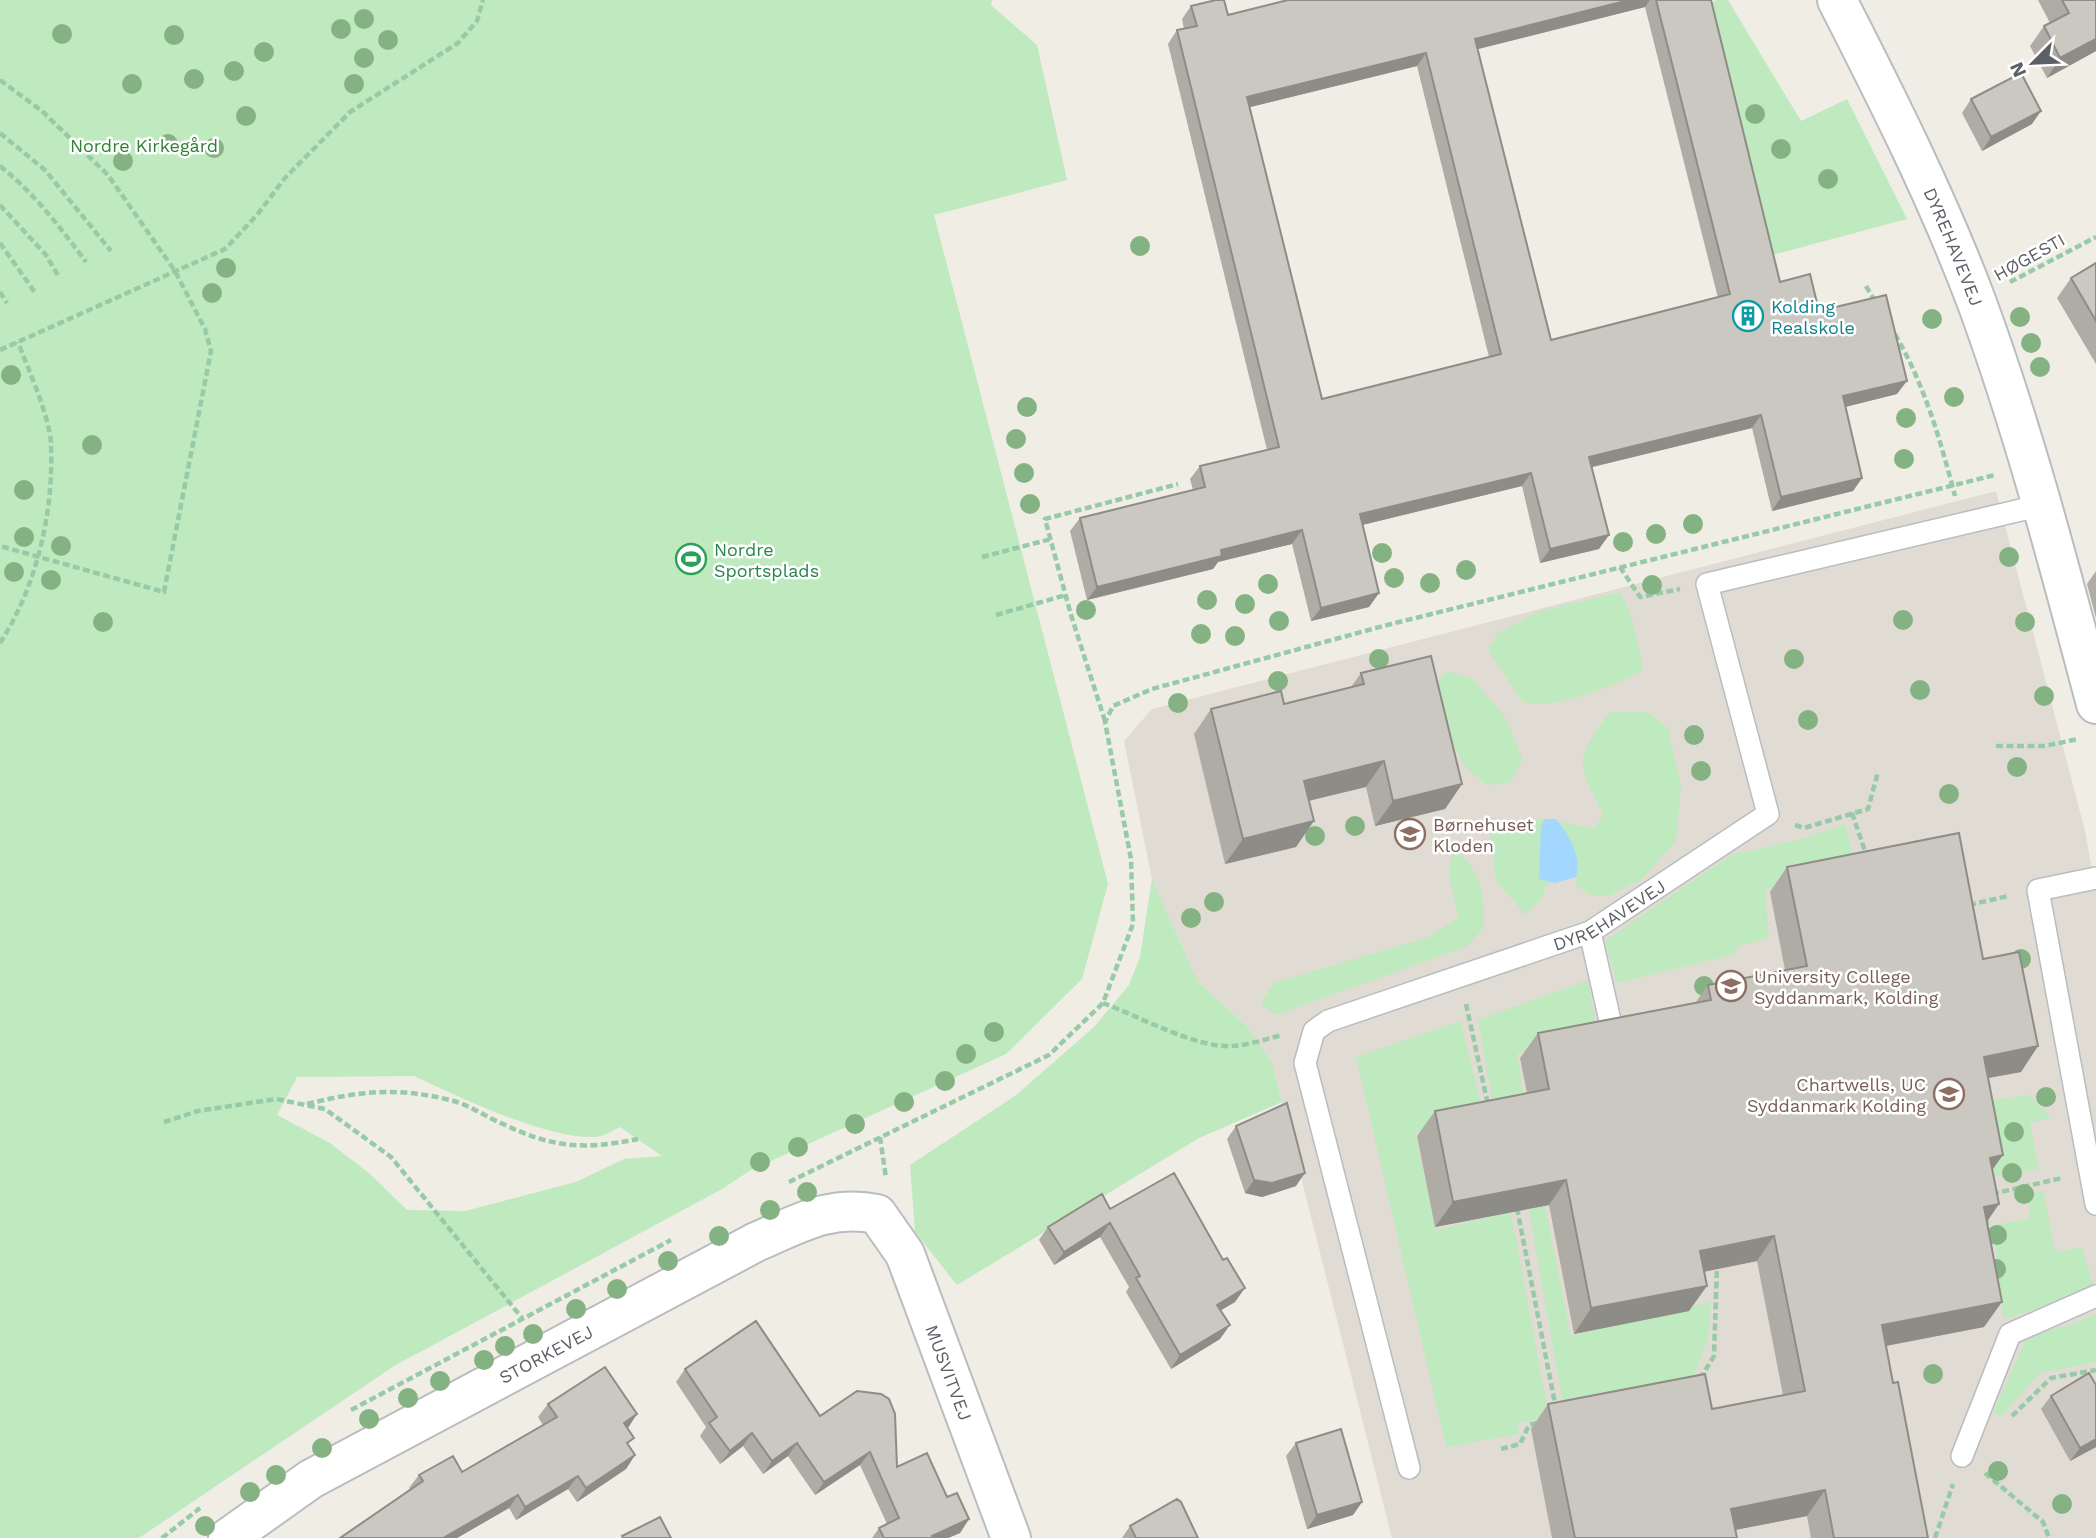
<svg xmlns="http://www.w3.org/2000/svg" width="2096" height="1538" font-family="'Work Sans',sans-serif">
<rect width="100%" height="100%" fill="#efede4"/>
<!-- education -->
<path fill="#e0dcd3" d="M1996 491 2085 831 2096 891V1538H1392L1272 1062 1247 1026 1198 982 1152 879 1124 741 1152 709Z"/>
<!-- green -->
<path fill="#bfe9bf" fill-rule="evenodd" d="M0 0H992L991 5 1037 45 1067 180 934 215 1108 884 1082 979 1006 1054 751 1170 722 1189 394 1366 139 1538H0ZM414 1076C460 1097 545 1139 595 1137 603 1137 612 1131 620 1127L662 1156 624 1159 576 1182 465 1211 407 1210 370 1174 330 1143 277 1115 297 1077Z
M1717 0H1728L1801 121 1847 99 1907 219 1769 256 1705 6Z
M1621 592 1634 624 1643 671C1612 686 1556 711 1523 702L1488 650 1498 633 1540 611Z
M1447 671 1472 678 1505 717 1523 759 1510 783 1486 785 1465 766 1431 707 1435 685Z
M1610 712H1647L1668 728 1681 785 1676 841 1642 879 1609 896 1590 895 1576 885 1575 877 1548 883 1539 901 1526 915 1496 881 1489 827 1545 819 1593 829 1604 815C1576 764 1574 759 1610 712Z
M1845 824 1857 869 1765 890 1769 938 1738 946 1736 954 1617 983 1605 941 1731 855 1805 838Z
M1453 849C1481 867 1485 895 1484 927L1466 947 1275 1015 1261 1004 1273 983 1429 937 1458 918 1449 873Z
M1152 879 1198 982 1247 1026 1272 1062 1282 1102 1199 1138 957 1285 915 1232 910 1165 1015 1096 1094 1027 1129 985 1140 957Z
M1588 980 1599 1039 1517 1053 1527 1116 1496 1119 1478 1020Z
M1461 1021 1484 1118 1415 1133 1436 1230 1511 1212 1549 1417 1518 1423 1519 1434 1446 1447 1356 1057Z
M2029 1095 2051 1118 2030 1123 2039 1169 1988 1178 1977 1102Z
M1534 1152 1571 1336 1711 1302 1708 1339 1692 1380 1564 1410 1520 1158Z
M2043 1190 2055 1252 2082 1247 2093 1284 2067 1299 2003 1319 1994 1225 2029 1219V1197Z
M2096 1314V1362L2040 1373 2001 1417 1993 1412 2028 1335 2073 1324Z"/>
<!-- water -->
<path fill="#a4d7ff" d="M1545 819H1556C1569 835 1582 857 1576 877L1555 883 1539 879 1541 826Z"/>
<g fill="none" stroke-linecap="round" stroke-linejoin="round">
<!-- lane casing -->
<g stroke="#b9bcc1" stroke-width="24">
<g id="lane">
<path d="M2096 878 2038 890 2096 1204"/>
<path d="M1590 932 1611 1025"/>
<path d="M1962 1456 2010 1334 2096 1296"/>
<path id="s1" d="M1409 1468 1305 1063 1314 1031 1328 1021 1590 932 1768 814 1707 584 2042 505"/>
</g>
</g>
<!-- street casing -->
<g stroke="#b9bcc1" stroke-width="42">
<g id="street">
<path id="s2" d="M1837 0C1887 98 1938 199 1977 303 2025 434 2060 569 2096 704"/>
<path id="s3" d="M228 1538 311 1479 756 1242C798 1224 830 1204 877 1214L905 1254 1011 1538"/>
</g>
</g>
<!-- path -->
<path stroke="#97caa6" stroke-width="4.5" stroke-dasharray="7 3.5" stroke-linecap="butt" d="M0 80 42 111 108 175 175 271 205 329 211 351 164 592 0 546
M0 133 45 170 111 251
M0 166C34 193 60 227 86 262
M0 205 46 255 59 277
M0 243 36 294
M2010 282 2096 237
M1866 286 1876 303
M0 292 7 303
M1895 334C1925 386 1940 439 1955 496
M0 350 225 249 257 215 285 178 350 112 458 43 477 21 483 0
M982 557 1051 539
M1620 567 1640 597 1680 589
M996 615 1066 595
M0 643C37 586 54 511 51 444 50 417 28 369 18 342
M1105 721 1071 615 1045 519 1178 484
M1996 746H2045L2078 739
M1852 813 1866 854
M1795 825 1804 828 1868 809 1878 772
M1969 905 2008 896
M1103 1003C1138 1016 1198 1049 1233 1046 1249 1045 1266 1039 1282 1035
M1466 1004 1488 1105
M307 1104C359 1091 397 1087 450 1100 468 1104 486 1117 503 1124 553 1148 584 1150 638 1139
M164 1122 198 1111 276 1099 325 1109 391 1157 522 1318
M880 1137 886 1178
M789 1182 1049 1055 1103 1003 1133 924 1131 859 1105 722 1113 706 1152 689 1387 625 1995 475
M1992 1194 2062 1178
M1517 1208 1556 1409
M1986 1218 1990 1241
M1700 1379 1714 1356 1717 1265
M351 1410 671 1240
M2012 1416 2051 1378 2096 1370
M1501 1449 1520 1444 1529 1425 1540 1422
M1985 1473 2043 1522 2049 1538
M162 1538 200 1508
M1935 1538 1953 1484"/>
<!-- lane -->
<use href="#lane" stroke="#fff" stroke-width="21"/>
<!-- street -->
<use href="#street" stroke="#fff" stroke-width="38"/>
</g>
<!-- trees -->
<g fill="#85b283">
<circle cx="364" cy="19" r="10"/>
<circle cx="341" cy="29" r="10"/>
<circle cx="62" cy="34" r="10"/>
<circle cx="174" cy="35" r="10"/>
<circle cx="388" cy="40" r="10"/>
<circle cx="264" cy="52" r="10"/>
<circle cx="364" cy="58" r="10"/>
<circle cx="234" cy="71" r="10"/>
<circle cx="194" cy="79" r="10"/>
<circle cx="132" cy="84" r="10"/>
<circle cx="354" cy="84" r="10"/>
<circle cx="1755" cy="114" r="10"/>
<circle cx="246" cy="116" r="10"/>
<circle cx="168" cy="144" r="10"/>
<circle cx="214" cy="148" r="10"/>
<circle cx="1781" cy="149" r="10"/>
<circle cx="123" cy="161" r="10"/>
<circle cx="1828" cy="179" r="10"/>
<circle cx="1140" cy="246" r="10"/>
<circle cx="226" cy="268" r="10"/>
<circle cx="212" cy="293" r="10"/>
<circle cx="2020" cy="317" r="10"/>
<circle cx="1932" cy="319" r="10"/>
<circle cx="2031" cy="343" r="10"/>
<circle cx="2040" cy="367" r="10"/>
<circle cx="11" cy="375" r="10"/>
<circle cx="1954" cy="397" r="10"/>
<circle cx="1027" cy="407" r="10"/>
<circle cx="1906" cy="418" r="10"/>
<circle cx="1016" cy="439" r="10"/>
<circle cx="92" cy="445" r="10"/>
<circle cx="1904" cy="459" r="10"/>
<circle cx="1024" cy="473" r="10"/>
<circle cx="24" cy="490" r="10"/>
<circle cx="1030" cy="504" r="10"/>
<circle cx="1693" cy="524" r="10"/>
<circle cx="1656" cy="534" r="10"/>
<circle cx="24" cy="537" r="10"/>
<circle cx="1623" cy="542" r="10"/>
<circle cx="61" cy="546" r="10"/>
<circle cx="1382" cy="553" r="10"/>
<circle cx="2009" cy="557" r="10"/>
<circle cx="1466" cy="570" r="10"/>
<circle cx="14" cy="572" r="10"/>
<circle cx="1394" cy="578" r="10"/>
<circle cx="51" cy="580" r="10"/>
<circle cx="1430" cy="583" r="10"/>
<circle cx="1268" cy="584" r="10"/>
<circle cx="1652" cy="585" r="10"/>
<circle cx="1207" cy="600" r="10"/>
<circle cx="1245" cy="604" r="10"/>
<circle cx="1086" cy="610" r="10"/>
<circle cx="1903" cy="620" r="10"/>
<circle cx="1279" cy="621" r="10"/>
<circle cx="103" cy="622" r="10"/>
<circle cx="2025" cy="622" r="10"/>
<circle cx="1201" cy="634" r="10"/>
<circle cx="1235" cy="636" r="10"/>
<circle cx="1379" cy="659" r="10"/>
<circle cx="1794" cy="659" r="10"/>
<circle cx="1278" cy="681" r="10"/>
<circle cx="1920" cy="690" r="10"/>
<circle cx="2044" cy="696" r="10"/>
<circle cx="1178" cy="703" r="10"/>
<circle cx="1808" cy="720" r="10"/>
<circle cx="1694" cy="735" r="10"/>
<circle cx="2017" cy="767" r="10"/>
<circle cx="1701" cy="771" r="10"/>
<circle cx="1949" cy="794" r="10"/>
<circle cx="1355" cy="826" r="10"/>
<circle cx="1315" cy="836" r="10"/>
<circle cx="1214" cy="902" r="10"/>
<circle cx="1191" cy="918" r="10"/>
<circle cx="2021" cy="959" r="10"/>
<circle cx="1704" cy="986" r="10"/>
<circle cx="994" cy="1032" r="10"/>
<circle cx="966" cy="1054" r="10"/>
<circle cx="945" cy="1081" r="10"/>
<circle cx="2046" cy="1097" r="10"/>
<circle cx="904" cy="1102" r="10"/>
<circle cx="855" cy="1124" r="10"/>
<circle cx="2014" cy="1132" r="10"/>
<circle cx="798" cy="1147" r="10"/>
<circle cx="760" cy="1162" r="10"/>
<circle cx="2012" cy="1173" r="10"/>
<circle cx="807" cy="1192" r="10"/>
<circle cx="2024" cy="1194" r="10"/>
<circle cx="770" cy="1210" r="10"/>
<circle cx="1997" cy="1235" r="10"/>
<circle cx="719" cy="1236" r="10"/>
<circle cx="668" cy="1261" r="10"/>
<circle cx="1996" cy="1269" r="10"/>
<circle cx="617" cy="1289" r="10"/>
<circle cx="576" cy="1309" r="10"/>
<circle cx="533" cy="1334" r="10"/>
<circle cx="505" cy="1346" r="10"/>
<circle cx="484" cy="1360" r="10"/>
<circle cx="1933" cy="1374" r="10"/>
<circle cx="440" cy="1381" r="10"/>
<circle cx="408" cy="1398" r="10"/>
<circle cx="369" cy="1419" r="10"/>
<circle cx="322" cy="1448" r="10"/>
<circle cx="1998" cy="1471" r="10"/>
<circle cx="276" cy="1475" r="10"/>
<circle cx="250" cy="1492" r="10"/>
<circle cx="2062" cy="1504" r="10"/>
<circle cx="205" cy="1526" r="10"/>
</g>
<!-- wall -->
<path fill="#afaca6" fill-rule="evenodd" d="M1283 0H1711L1780 282 1819 311 1897 394 1845 407 1862 478 1853 491 1772 511 1752 428 1592 467 1599 549 1540 563 1522 486 1362 525 1379 593 1369 607 1311 621 1292 544 1218 562 1213 569 1087 600 1070 531 1080 518 1193 490 1190 479 1200 466 1267 450 1168 44 1177 30 1184 29 1182 19 1191 6 1228 15 1283 1ZM1645 7 1718 298 1551 340 1478 49ZM1417 66 1489 357 1322 399 1250 107Z
M2038 0H2096V51L2047 78 2030 46 2044 26 2050 23Z
M1971 99 2032 124 1982 151 1962 113Z
M2096 263V364L2057 298 2071 278Z
M2096 571V618L2087 584Z
M1361 673 1462 784 1445 809 1375 826 1366 787 1309 801 1296 847 1225 864 1194 734 1211 709 1284 704 1351 687Z
M1787 867 1983 959 2038 1046 2021 1072 1988 1078 1993 1170 1987 1222 1984 1327 1886 1346 1893 1383 1928 1538H1811L1807 1516 1735 1530 1737 1538H1552L1531 1429 1548 1404 1712 1409 1783 1395 1757 1261 1704 1272 1689 1311 1574 1334 1549 1205 1435 1227 1417 1136 1435 1111 1527 1093 1520 1058 1538 1033 1696 1002 1708 985 1785 970 1770 892Z
M1236 1126 1296 1186 1262 1197 1245 1193 1227 1139Z
M1110 1209 1235 1302 1221 1310 1220 1339 1171 1369 1126 1292 1129 1287 1100 1237 1054 1265 1039 1240 1048 1227Z
M685 1369 820 1416 897 1467 947 1497 969 1519 960 1533 948 1538H872L879 1528 887 1524 860 1465 815 1495 788 1456 763 1474 743 1446 720 1464 700 1436 706 1427 676 1382Z
M2051 1396 2096 1447 2070 1461 2041 1409Z
M548 1404 627 1428 628 1446 635 1455 626 1469 577 1502 568 1489 516 1520 509 1508 457 1538H340L410 1489 409 1488 419 1475 462 1472 543 1425 538 1417Z
M1296 1443 1362 1502 1353 1515 1307 1529 1286 1456Z
M1130 1526 1198 1538H1122Z"/>
<!-- shaded-wall -->
<path fill="#8e8c87" d="M1629 0H1650L1645 7 1466 52 1475 39Z
M2096 37V51L2047 78 2060 58Z
M1426 53 1417 66 1238 110 1247 97Z
M2041 111 2032 124 1982 151 1991 137Z
M1907 381 1897 394 1833 410 1843 396Z
M1761 415 1752 428 1580 470 1589 457Z
M1531 473 1522 486 1350 528 1360 514Z
M1862 478 1853 491 1772 511 1781 497Z
M1302 530 1292 544 1218 562 1213 569 1087 600 1097 587 1221 550Z
M1609 535 1599 549 1540 563 1550 549Z
M1379 593 1369 607 1311 621 1321 608Z
M1384 761 1366 787 1286 806 1304 781Z
M1462 784 1445 809 1375 826 1393 801Z
M1314 821 1296 847 1225 864 1243 839Z
M2038 1046 2021 1072 1966 1082 1984 1057Z
M2003 1155 1985 1180 1990 1158Z
M1305 1173 1296 1186 1262 1197 1245 1193 1254 1180Z
M1566 1180 1549 1205 1435 1227 1453 1202Z
M1999 1204 1982 1229 1984 1207Z
M1110 1223 1100 1237 1054 1265 1064 1252Z
M1774 1236 1757 1261 1682 1276 1700 1251Z
M1707 1286 1689 1311 1574 1334 1591 1308Z
M1245 1288 1235 1302 1208 1318 1217 1305Z
M2002 1302 1984 1327 1864 1350 1882 1325Z
M1230 1325 1220 1339 1171 1369 1180 1355Z
M637 1414 628 1428 614 1437 624 1423Z
M752 1433 743 1446 720 1464 730 1451Z
M2096 1439V1447L2070 1461 2080 1448Z
M797 1443 788 1456 763 1474 772 1461Z
M870 1452 860 1465 815 1495 824 1482Z
M635 1455 626 1469 577 1502 586 1488Z
M578 1476 568 1489 516 1520 525 1507Z
M1825 1490 1807 1516 1714 1534 1731 1509Z
M518 1495 509 1508 457 1538H443Z
M1362 1502 1353 1515 1307 1529 1317 1515Z
M969 1519 960 1533 948 1538H931L932 1536Z"/>
<!-- building -->
<path fill="#cbc8c1" stroke="#8e8c87" stroke-width="2" fill-rule="evenodd" d="M1216 0H1224L1228 15 1288 0H1629L1475 39 1551 340 1730 294 1656 0H1711L1780 282 1810 274 1819 311 1886 295 1907 381 1843 396 1862 478 1781 497 1761 415 1589 457 1609 535 1550 549 1531 473 1360 514 1379 593 1321 608 1302 530 1221 550 1222 556 1097 587 1080 518 1205 487 1200 466 1279 447 1177 30 1197 26 1191 6ZM1426 53 1501 354 1322 399 1247 97Z
M2062 0H2096V39L2060 58 2044 26 2069 13Z
M2021 73 2041 111 1991 137 1971 99Z
M2096 263V321L2071 278Z
M1431 656 1462 784 1393 801 1384 761 1304 781 1314 821 1243 839 1211 709 1281 691 1284 704 1364 684 1361 673Z
M1959 833 1983 959 2019 952 2038 1046 1984 1057 2003 1155 1990 1158 1999 1204 1984 1207 2002 1302 1882 1325 1893 1383 1898 1382 1928 1538H1834L1825 1490 1731 1509 1737 1538H1575L1548 1404 1705 1374 1712 1409 1805 1391 1774 1236 1700 1251 1707 1286 1591 1308 1566 1180 1453 1202 1435 1111 1549 1089 1538 1033 1711 1000 1708 985 1807 966 1787 867Z
M1287 1103 1305 1173 1272 1183 1254 1180 1236 1126Z
M1174 1173 1223 1260 1227 1258 1245 1288 1217 1305 1230 1325 1180 1355 1136 1278 1140 1276 1110 1223 1064 1252 1048 1227 1102 1194 1110 1209Z
M756 1321 820 1416 857 1391 881 1394 889 1399 895 1414 897 1467 927 1453 947 1497 957 1493 969 1519 932 1536 933 1538H884L879 1528 899 1518 870 1452 824 1482 797 1443 772 1461 752 1433 730 1451 709 1423 717 1417 685 1369Z
M605 1367 637 1414 624 1423 634 1438 627 1443 635 1455 586 1488 578 1476 525 1507 518 1495 443 1538H340L423 1481 419 1475 453 1456 462 1472 557 1417 548 1404Z
M2089 1373 2096 1385V1439L2080 1448 2051 1396Z
M1341 1429 1362 1502 1317 1515 1296 1443Z
M1177 1499 1181 1502 1198 1538H1136L1130 1526Z
M660 1517 671 1538H623L622 1536Z"/>
<!-- icons -->
<defs>
<g id="building-ring" transform="scale(1.575)"><circle r="9.5" fill="#fff" stroke="#0f9aa8" stroke-width="1.5"/><path d="M-4-6H4V6H1V3H-1V6H-4ZM-2.5-4.3h1.7v1.8h-1.7ZM.8-4.3h1.7v1.8H.8ZM-2.5-1h1.7V.8h-1.7ZM.8-1h1.7V.8H.8Z" fill="#0f9aa8"/></g>
<g id="stadium-ring" transform="scale(1.575)"><circle r="9.5" fill="#fff" stroke="#2e9e5b" stroke-width="1.5"/><path d="M0-5a6.5 5 0 1 0 0 10a6.5 5 0 1 0 0-10ZM-3.5-1.8h7v3.6h-7Z" fill="#2e9e5b"/></g>
<g id="school-ring" transform="scale(1.575)"><circle r="9.5" fill="#fff" stroke="#8d6e63" stroke-width="1.5"/><path d="M0-5L7-2L0 1L-7-2ZM-4 1L0 2.5L4 1V4Q0 6-4 4Z" fill="#8d6e63"/></g>
<g id="university-ring" transform="scale(1.575)"><circle r="9.5" fill="#fff" stroke="#8d6e63" stroke-width="1.5"/><path d="M0-5L7-2L0 1L-7-2ZM-4 1L0 2.5L4 1V4Q0 6-4 4Z" fill="#8d6e63"/></g>
</defs>
<g fill-rule="evenodd">
<use href="#building-ring" x="1748" y="316"/>
<use href="#stadium-ring" x="691" y="559"/>
<use href="#school-ring" x="1410" y="834"/>
<use href="#university-ring" x="1731" y="986"/>
<use href="#school-ring" x="1949" y="1094"/>
</g>
<g text-anchor="middle" dominant-baseline="central" stroke-width="5" stroke-linejoin="round" paint-order="stroke">
<!-- park labels -->
<g font-size="18" fill="#2e8233" stroke="#fff">
<text x="144" y="145">Nordre Kirkegård</text>
</g>
<!-- street labels -->
<g font-size="18" fill="#5c6066" stroke="#fff">
<text stroke="none"><textPath href="#s2" startOffset="273">DYREHAVEVEJ</textPath></text>
<text transform="translate(2029 257) rotate(-29)">HØGESTI</text>
<text stroke="none"><textPath href="#s1" startOffset="770">DYREHAVEVEJ</textPath></text>
<text stroke="none"><textPath href="#s3" startOffset="368">STORKEVEJ</textPath></text>
<text stroke="none"><textPath href="#s3" startOffset="908">MUSVITVEJ</textPath></text>
</g>
<!-- culture labels -->
<g font-size="18" fill="#0d838f" stroke="#fff" text-anchor="start">
<text x="1771" y="306">Kolding<tspan x="1771" dy="21">Realskole</tspan></text>
</g>
<!-- leisure labels -->
<g font-size="18" fill="#27864d" stroke="#fff" text-anchor="start">
<text x="714" y="549">Nordre<tspan x="714" dy="21">Sportsplads</tspan></text>
</g>
<!-- education labels -->
<g font-size="18" fill="#785e54" stroke="#fff" text-anchor="start">
<text x="1433" y="824">Børnehuset<tspan x="1433" dy="21">Kloden</tspan></text>
<text x="1754" y="976">University College<tspan x="1754" dy="21">Syddanmark, Kolding</tspan></text>
<text x="1926" y="1084" text-anchor="end">Chartwells, UC<tspan x="1926" dy="21">Syddanmark Kolding</tspan></text>
</g>
</g>
<!-- north arrow -->
<g transform="translate(2033 63) rotate(246)" stroke="#ffffff" stroke-width="5" paint-order="stroke">
<path d="M0-5L12 26L0 18L-12 26Z" fill="#5c6066"/>
<text y="-10" font-size="19" font-weight="bold" text-anchor="middle" fill="#5c6066">N</text>
</g>
</svg>
